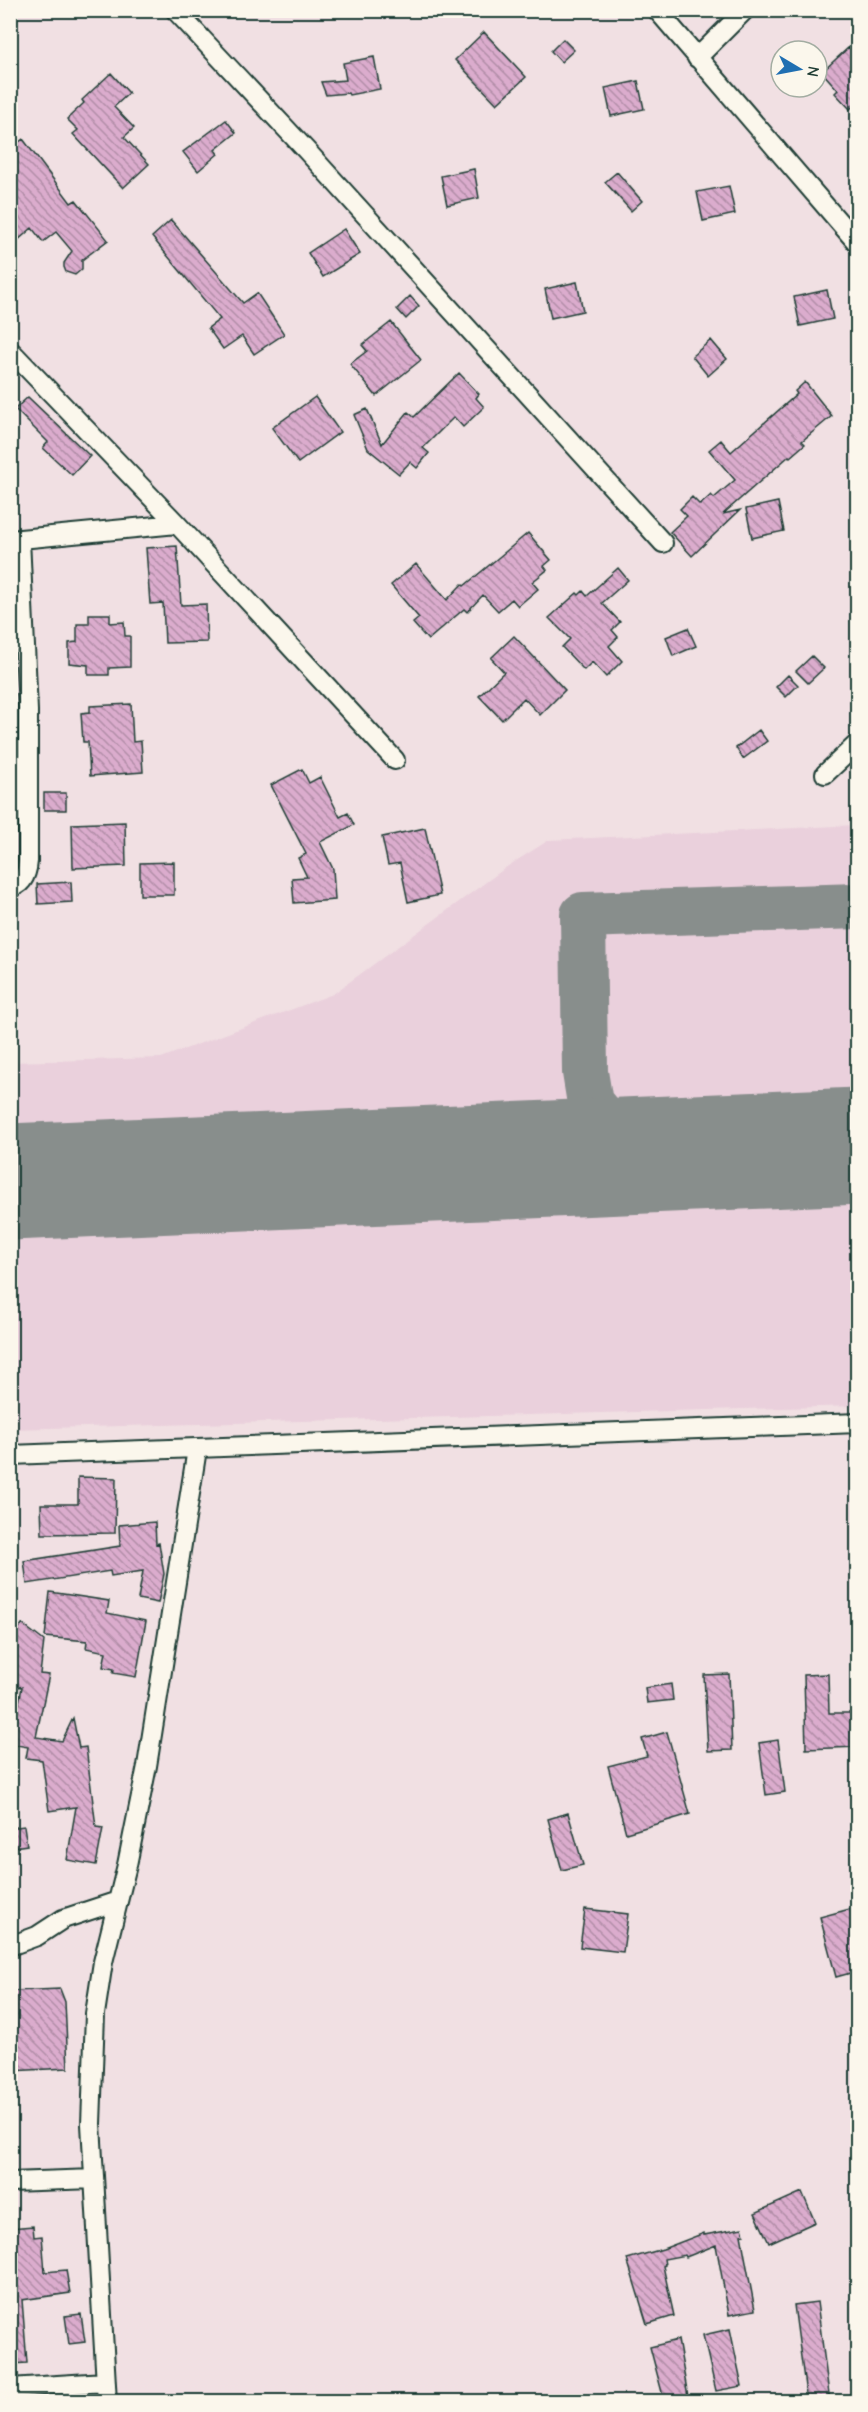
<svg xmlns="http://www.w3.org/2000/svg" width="868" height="2412" font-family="'Comic Neue',sans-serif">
<defs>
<pattern id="building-back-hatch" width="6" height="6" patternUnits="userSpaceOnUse" patternTransform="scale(1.5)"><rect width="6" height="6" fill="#dbaccd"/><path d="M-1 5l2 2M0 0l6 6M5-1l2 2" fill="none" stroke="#b18da7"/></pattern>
</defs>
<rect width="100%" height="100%" fill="#f1e0e3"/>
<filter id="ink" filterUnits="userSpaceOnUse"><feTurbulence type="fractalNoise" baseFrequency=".0167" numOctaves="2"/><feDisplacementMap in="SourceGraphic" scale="12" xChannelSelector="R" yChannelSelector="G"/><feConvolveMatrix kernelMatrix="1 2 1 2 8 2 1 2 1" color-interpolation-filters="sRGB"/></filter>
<g filter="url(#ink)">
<!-- built -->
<path fill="#ead0dc" d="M857 825V1406L11 1429V1062L161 1058 333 994 508 866 549 840Z"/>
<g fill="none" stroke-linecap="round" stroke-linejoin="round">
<!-- taxiway -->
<path stroke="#888e8c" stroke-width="46" d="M615 1133 590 1103 585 1072 583 915 858 906"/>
<!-- runway -->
<path stroke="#888e8c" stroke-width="117" d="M10 1182 858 1146"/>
</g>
<!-- building -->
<path fill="url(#building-back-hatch)" stroke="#1f3d34" stroke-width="1.5" d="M484 32 526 77 497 104 455 60Z
M563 39 574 50 561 62 551 51Z
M849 47 858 57V102L850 109 835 93 838 90 822 72Z
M374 57 380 89 349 95 348 93 326 95 321 82 346 80 343 63Z
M111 73 129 93 114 107 134 128 124 137 149 164 123 188 73 134 78 130 67 119 84 103 82 100Z
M638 81 644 109 611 116 605 88Z
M226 120 236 133 215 150 218 154 198 171 183 152Z
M23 139 71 203 76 200 108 240 82 260V269L75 275 66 272 64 267V263L72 251 56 232 43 242 32 228 10 247V149Z
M474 169 479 198 447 205 441 176Z
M617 172 642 201 631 211 605 182Z
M729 186 735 214 703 221 697 192Z
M171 220 243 303 257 293 284 334 254 354 242 336 223 349 208 328 220 319 152 237Z
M344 229 360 254 323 277 308 253Z
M577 282 583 311 551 318 545 289Z
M827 290 833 319 800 326 794 297Z
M410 296 419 306 406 319 397 309Z
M391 322 421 360 376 396 350 364 367 351 362 345Z
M711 340 727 359 708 376 692 356Z
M459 373 479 394 476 398 484 407 463 427 454 417 423 448 429 453 417 468 410 462 399 474 368 449 354 415 367 409 382 444 408 412 414 417Z
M805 382 832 416 802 441 805 444 790 457 789 456 723 514 740 510 692 556 670 532 687 516 680 509 692 497 700 505 711 495 714 498 735 480 709 450 721 440 731 452 797 394 795 391Z
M28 397 90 456 72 475 43 448 48 442 15 409Z
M315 397 340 432 298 463 272 428Z
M778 502 784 531 752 538 746 509Z
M528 533 551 560 544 566 547 570 532 582 538 589 518 606 512 599 498 611 483 595 467 612 464 609 428 640 413 623 419 618 391 585 416 564 447 600 462 584 464 586Z
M177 546 181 605 206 604 207 642 165 643 163 603 150 604 146 548Z
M618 568 628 580 602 603 620 622 612 630 618 637 609 646 622 661 606 677 592 662 584 670 562 647 570 639 549 618 577 593 579 595 583 591 587 596Z
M89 614H110V623L124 622 125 636H130V667L109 668V675H88V665L69 663V643L77 642V624H89Z
M688 628 696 646 673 656 666 637Z
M514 636 565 690 540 715 524 698 502 720 479 696 504 672 491 658Z
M812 656 824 668 808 683 796 671Z
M788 675 798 685 786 697 776 687Z
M131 704 133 742 141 741 143 772 90 776 88 742H83L81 713 90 712V706Z
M759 730 767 741 743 759 736 748Z
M302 769 309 783 320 777 340 817 348 813 354 825 320 842 333 869 335 900 294 903 292 878 307 877 298 858 306 854 271 785Z
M44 793H66V810H44Z
M125 822 126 866 73 868 72 824Z
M425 828 440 895 408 902 400 863 388 865 382 837Z
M174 862V895H140V863Z
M71 882 72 902 38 904 37 884Z
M78 1477 116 1478 115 1533 42 1534 41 1504H78Z
M155 1522 156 1544 159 1543 164 1574 158 1603 138 1599 143 1571 111 1576 110 1571 27 1584 24 1561 120 1546 119 1525Z
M50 1592 109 1601 107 1613 146 1621 136 1677 113 1673 114 1669 103 1667 106 1652 86 1648 87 1641 45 1637Z
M22 1624 44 1641 40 1674 49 1675 36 1737 62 1741 73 1718 79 1748 86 1747 96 1827 103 1828 96 1865 67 1860 76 1807 49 1811 42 1760 26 1758 28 1747 11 1744 22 1687 12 1686 10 1649 13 1636Z
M729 1674 732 1750 708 1751 704 1675Z
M828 1674 829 1713H858V1747L806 1749 804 1675Z
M671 1684 673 1700 647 1703 645 1688Z
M667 1732 690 1814 626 1833 608 1766 647 1756 642 1739Z
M778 1740 785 1792 766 1795 759 1743Z
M568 1813 583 1865 562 1870 548 1819Z
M24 1826 27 1845 14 1847 10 1828Z
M585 1909 628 1914 623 1952 580 1947Z
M850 1909 858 1936V1971L836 1977 820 1917Z
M60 1989 65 2002 68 2068 10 2071V2049H15L13 1991Z
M802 2192 815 2222 769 2243 755 2213Z
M33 2226 34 2237 42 2236 45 2272 66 2270 70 2293 22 2300 27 2363 10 2364V2228Z
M742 2228 744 2234 741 2235 755 2310 729 2315 716 2245 686 2257 685 2255 664 2259 665 2265 663 2266 674 2316 647 2324 627 2259 663 2249 704 2233V2235Z
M817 2302 830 2402H807L794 2305Z
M81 2314 85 2342 69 2344 65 2316Z
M730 2329 742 2386 716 2391 703 2335Z
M678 2340 688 2396 664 2400 650 2347Z"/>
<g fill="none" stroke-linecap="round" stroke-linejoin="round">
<!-- minor casing -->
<g stroke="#1f3d34" stroke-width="22">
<path id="minor" d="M175 10 306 150 663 543
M657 10 858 244
M697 58 745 10
M10 350 177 524 395 760
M10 540 177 524
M825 774 858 743
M10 887C24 885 27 873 28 861V711L20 539
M10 1455 858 1423
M10 1946 37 1936 63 1919 118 1901
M10 2182 94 2179
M10 2388 105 2382
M107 2402 91 2124 95 2014 103 1962 127 1865 147 1766 197 1449"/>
</g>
<!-- minor -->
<use href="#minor" stroke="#fbf7ec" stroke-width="18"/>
</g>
</g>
<!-- margin -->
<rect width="868" height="2412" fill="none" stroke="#fbf7ec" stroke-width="36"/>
<rect x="18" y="18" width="832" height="2376" fill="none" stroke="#1f3d34" stroke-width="2" filter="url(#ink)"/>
<!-- north arrow -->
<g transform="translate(799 69) rotate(100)"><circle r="28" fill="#fbf7ec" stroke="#a3ada2" stroke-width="1.5"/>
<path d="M0-4.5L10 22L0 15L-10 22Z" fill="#1f6fb2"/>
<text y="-9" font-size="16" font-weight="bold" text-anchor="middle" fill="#1f3d34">N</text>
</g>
</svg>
